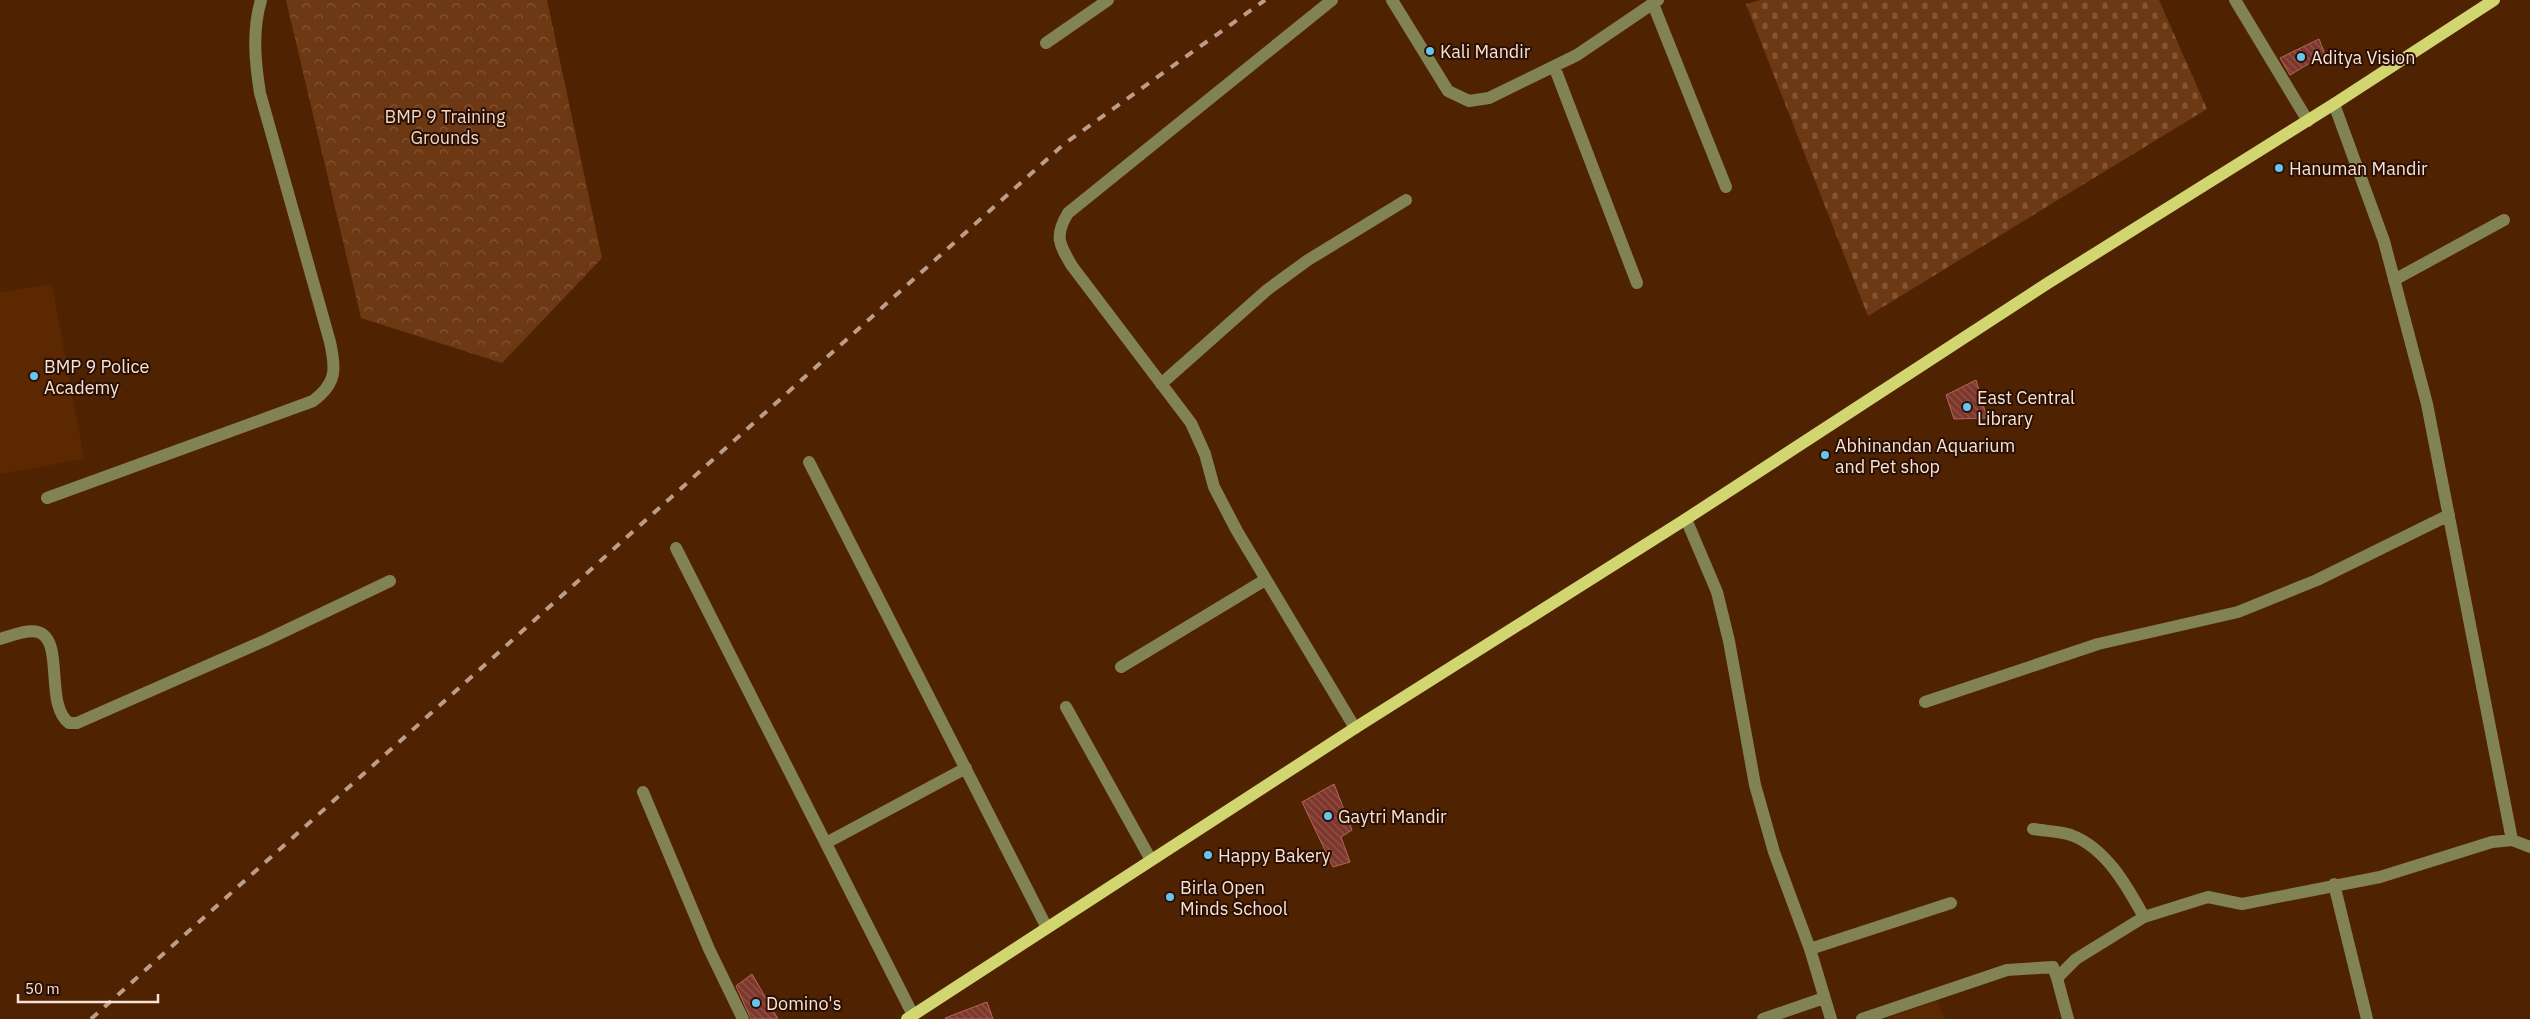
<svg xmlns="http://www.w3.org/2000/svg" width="2530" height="1019" font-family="'IBM Plex Sans',sans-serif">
<defs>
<pattern id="forest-crowns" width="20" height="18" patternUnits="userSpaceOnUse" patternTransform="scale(1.25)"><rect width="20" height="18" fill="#6d3814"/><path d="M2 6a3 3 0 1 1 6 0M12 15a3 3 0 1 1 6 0" fill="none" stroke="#835535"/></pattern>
<pattern id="cemetery-stones" width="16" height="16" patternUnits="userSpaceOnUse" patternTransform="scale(1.25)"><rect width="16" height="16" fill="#6d3814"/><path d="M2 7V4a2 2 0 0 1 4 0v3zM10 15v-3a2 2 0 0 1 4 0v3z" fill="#835535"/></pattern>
<pattern id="building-back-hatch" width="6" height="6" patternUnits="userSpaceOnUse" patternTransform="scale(1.25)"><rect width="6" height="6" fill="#7e372c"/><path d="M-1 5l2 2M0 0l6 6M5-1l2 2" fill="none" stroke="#91544a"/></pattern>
</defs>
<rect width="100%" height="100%" fill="#4f2201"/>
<!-- built -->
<path fill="#5b2801" d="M52 284 84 459 0 474V292Z
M1937 1001 1945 1019H1885Z"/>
<!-- forest -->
<path fill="url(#forest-crowns)" d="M286 0H547L602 258 502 363 361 318Z"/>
<!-- cemetery -->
<path fill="url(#cemetery-stones)" d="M1760 0H2159L2207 109 1868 316 1746 4Z"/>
<!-- building -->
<path fill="url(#building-back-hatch)" stroke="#b3675a" d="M2319 39 2325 54 2290 75 2280 58Z
M1976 380 1987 418 1954 419 1946 395Z
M1334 784 1352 830 1341 837 1350 862 1333 867 1302 802Z
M752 974 778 1019H751L736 986Z
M987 1002 993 1019H946L945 1018Z"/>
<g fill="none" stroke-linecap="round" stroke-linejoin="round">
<!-- minor -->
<path stroke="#818354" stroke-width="12" d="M1332 0 1068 213C1054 236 1059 244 1072 266L1191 423 1205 454 1214 487 1237 531 1355 728
M1392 0 1448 91 1469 101 1489 98 1577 55 1658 0
M2235 0 2308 121
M1653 4 1726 187
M1046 43 1108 0
M1554 66 1637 283
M2334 104 2384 241 2427 404 2512 840
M2394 280 2504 220
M1161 384 1267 290 1308 260 1406 200
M809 462 1047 928
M47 498 313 401C337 383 336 369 330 342L260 93C255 62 252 31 261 0
M1686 519 1717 592 1729 641 1755 785 1774 852 1810 949 1831 1019
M676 548 913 1015
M0 639C11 636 27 629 38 632 65 640 44 704 69 723H77L266 640 390 581
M1121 667 1265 580
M1925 702 2098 644 2238 612 2317 580 2449 515
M1066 707 1151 860
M643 792 709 949 743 1019
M2033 829C2045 831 2059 831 2071 835 2106 848 2127 886 2144 917
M826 843 966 768
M2334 884 2367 1019
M1810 949 1951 903
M2057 978 2068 1019
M1763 1019 1824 998
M1862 1019 2007 970 2053 967 2057 978 2076 959 2144 917 2208 897 2242 904 2380 877 2492 842 2512 840 2530 847"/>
<!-- major -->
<path stroke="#d2d671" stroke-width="12" d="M907 1019 1355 728 1686 519 2048 283 2334 104 2494 0"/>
<!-- rail -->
<path stroke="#bb9d89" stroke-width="4" stroke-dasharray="9 9" stroke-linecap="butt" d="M91 1019 1064 144 1265 0"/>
</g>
<!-- markers -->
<g fill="#67c4f0" stroke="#2a1002" stroke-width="2">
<circle cx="1430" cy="51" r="5"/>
<circle cx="2301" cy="57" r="5"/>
<circle cx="2279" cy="168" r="5"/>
<circle cx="34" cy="376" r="5"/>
<circle cx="1967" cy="407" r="5"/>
<circle cx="1825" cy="455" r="5"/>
<circle cx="1328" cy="816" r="5"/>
<circle cx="1208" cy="855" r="5"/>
<circle cx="1170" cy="897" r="5"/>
<circle cx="756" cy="1003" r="5"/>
</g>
<g text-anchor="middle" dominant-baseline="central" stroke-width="4" stroke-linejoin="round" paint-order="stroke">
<!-- poi labels -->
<g font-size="18" fill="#f9e3d6" stroke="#2a1002" text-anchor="start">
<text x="1440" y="51">Kali Mandir</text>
<text x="2311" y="57">Aditya Vision</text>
<text x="2289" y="168">Hanuman Mandir</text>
<text x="44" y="366">BMP 9 Police<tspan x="44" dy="21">Academy</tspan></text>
<text x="1977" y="397">East Central<tspan x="1977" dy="21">Library</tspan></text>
<text x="1835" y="445">Abhinandan Aquarium<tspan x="1835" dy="21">and Pet shop</tspan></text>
<text x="1338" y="816">Gaytri Mandir</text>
<text x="1218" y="855">Happy Bakery</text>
<text x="1180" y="887">Birla Open<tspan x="1180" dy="21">Minds School</tspan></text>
<text x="766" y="1003">Domino's</text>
</g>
<!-- park labels -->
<g font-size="18" fill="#f0d6c7" stroke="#2a1002">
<text x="445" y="116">BMP 9 Training<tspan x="445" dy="21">Grounds</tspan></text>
</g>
</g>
<!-- scale -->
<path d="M18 994v8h140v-8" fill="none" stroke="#f9e3d6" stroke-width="2.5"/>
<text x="25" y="994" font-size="15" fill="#f9e3d6" stroke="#2a1002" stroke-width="4" paint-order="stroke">50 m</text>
</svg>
